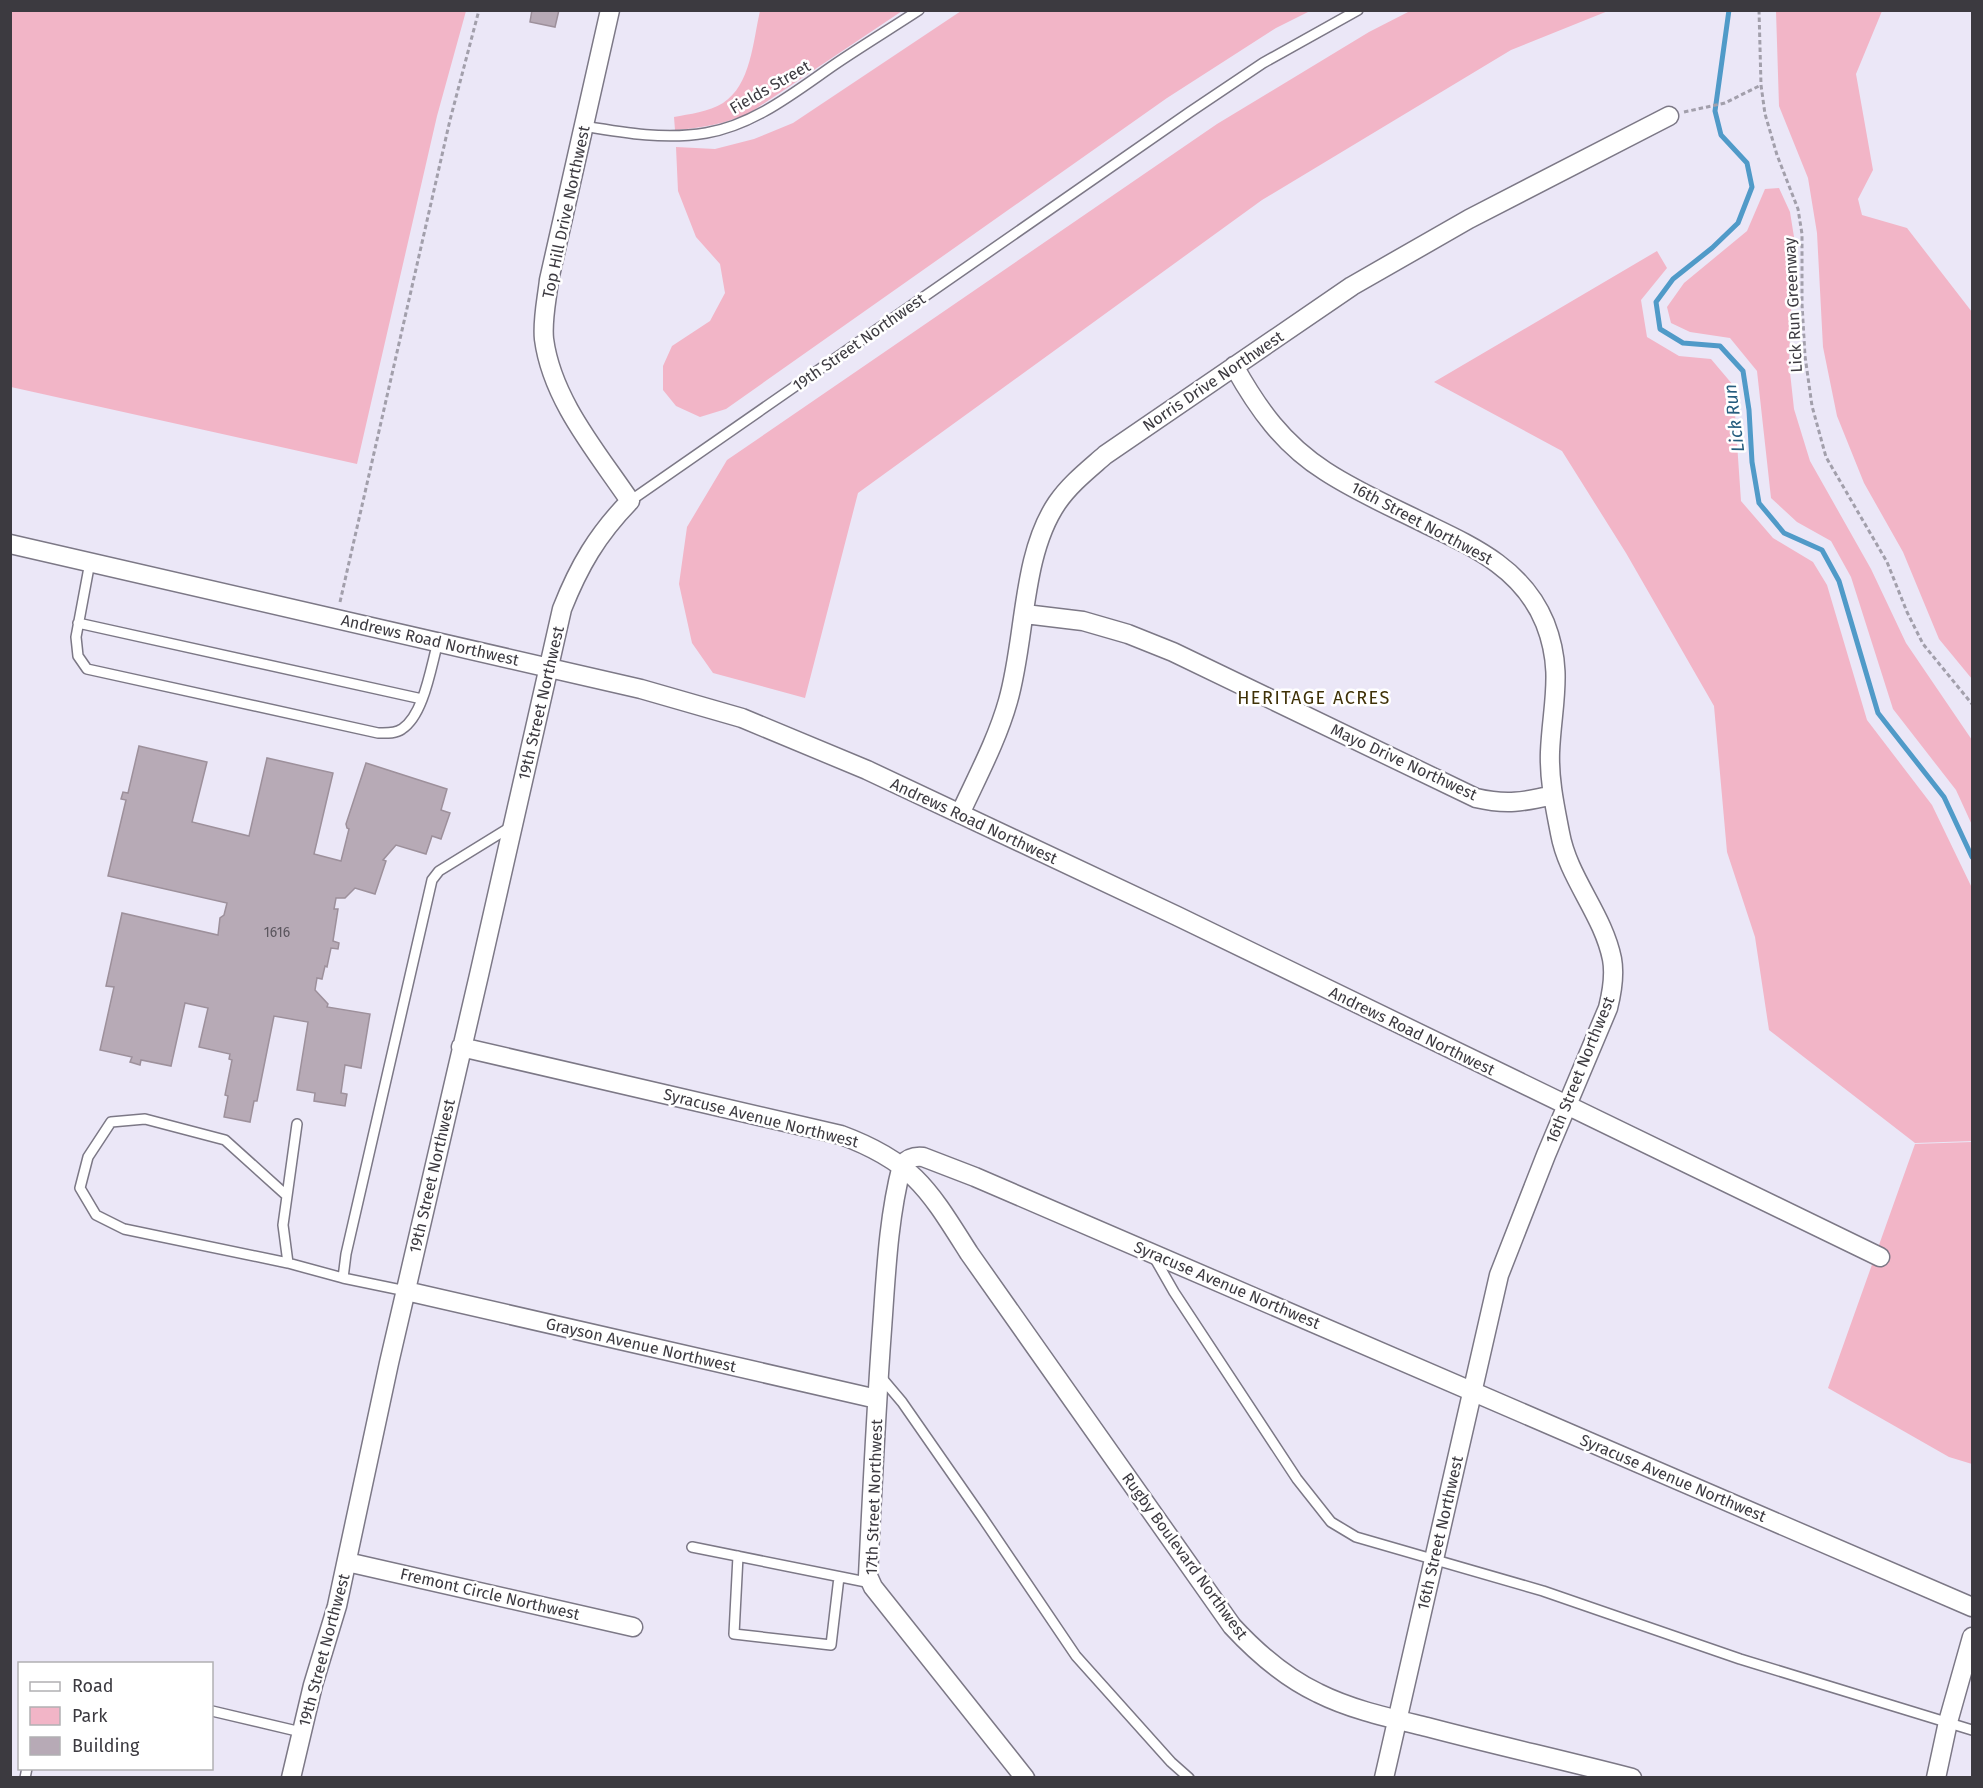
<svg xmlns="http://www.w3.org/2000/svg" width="1983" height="1788" font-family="'Fira Sans',sans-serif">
<rect width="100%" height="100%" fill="#ebe7f7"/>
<!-- green -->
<path fill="#f2b5c7" d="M11 10 466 11 437 116 357 464 11 387Z
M760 11H902L751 112C726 124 702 128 675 130L674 117C689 114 709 112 723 103 751 85 753 41 760 11Z
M961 11H1310L1276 28 1167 98 726 409 700 417 676 406 663 390V366L672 346 710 321 725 293 720 264 696 237 678 191 676 147 715 149 754 139 793 123Z
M1410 11H1608L1511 50 1262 200 858 493 805 698 713 673 692 643 679 584 687 527 727 460 1217 124 1369 32Z
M1776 11H1882L1856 74 1873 170 1858 199 1862 215 1907 228 1972 312V679L1939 639 1903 552 1864 483 1837 416 1823 347 1817 233 1808 178 1779 106Z
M1779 188 1790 212 1794 237 1789 363 1794 409 1810 461 1871 569 1906 643 1972 740V825L1956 790 1893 709 1851 577 1831 541 1797 522 1771 498 1757 371 1730 338 1690 332 1671 323 1667 307 1684 283 1747 231 1765 189Z
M1657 251 1667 268 1641 300 1647 337 1679 356 1711 359 1733 385 1741 501 1773 538 1813 562 1827 585 1867 720 1932 805 1972 888V1141L1915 1143 1769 1030 1755 937 1727 852 1714 706 1626 553 1562 451 1434 382Z
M1972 1142V1464L1949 1457 1828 1388 1915 1144Z"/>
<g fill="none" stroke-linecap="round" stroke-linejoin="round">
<!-- stream -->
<path stroke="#509ac8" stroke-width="5" d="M1729 10 1715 111 1721 135 1747 163 1752 187 1738 223 1712 248 1673 279 1656 302 1660 329 1683 343 1720 346 1743 371 1749 410 1752 462 1759 503 1784 533 1822 550 1839 581 1878 713 1944 797 1972 857"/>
</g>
<!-- building -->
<path fill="#b7aab6" stroke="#9d909b" stroke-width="1.5" d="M532 10H559L555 27 530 22Z
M139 746 207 762 192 822 249 836 267 758 333 773 314 854 341 861 349 829 347 828 346 824 366 763 447 789 441 810 450 813 441 839 432 836 426 854 396 845 383 860 386 861 375 894 355 888 345 898H336L334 909H338L333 941 339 943 338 949 331 948 327 967 325 966 322 979 317 978 315 990 328 1004 327 1007 370 1014 361 1068 345 1065 341 1093 347 1094 345 1106 314 1101 315 1093 297 1090 308 1022 274 1016 257 1101H254L250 1122 224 1117 228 1096 225 1095 232 1060 229 1059 230 1054 199 1047 208 1008 185 1003 171 1066 141 1060 140 1065 130 1062 132 1057 100 1050 114 987 106 986 122 913 218 935 220 918 224 915 227 903 108 876 126 800 121 799 123 792 128 793Z"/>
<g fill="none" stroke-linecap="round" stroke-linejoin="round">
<!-- service casing -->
<g stroke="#7c7886" stroke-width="12">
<path id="service" d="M584 126C625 133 665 140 706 133 754 125 795 92 834 65 862 46 890 29 919 10
M630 501 1190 112 1263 63 1358 10
M90 562 76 637 78 656 87 669 378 733C385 733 395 734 402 729 424 715 431 666 438 642
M78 623 422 699
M286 1195 225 1140 145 1119 111 1122 88 1157 80 1188 96 1215 124 1229 288 1263 343 1278 406 1291
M1154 1257 1174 1292 1297 1479 1331 1522 1356 1537 1543 1591 1740 1659 1972 1730
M288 1263 283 1225 297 1124
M343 1278 346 1254 432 880 439 871 512 826
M880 1376 902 1402 982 1517 1076 1656 1171 1762 1189 1778
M692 1547 871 1583
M738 1556 734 1634 831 1645 839 1577
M212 1711 301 1732
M25 1778 27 1768"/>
</g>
<!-- minor casing -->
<g stroke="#7c7886" stroke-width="21">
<path id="minor" d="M1234 366C1258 409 1283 444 1325 471 1357 492 1392 507 1426 524 1474 547 1523 569 1545 623 1564 671 1552 704 1550 752 1549 780 1555 807 1560 833 1568 878 1603 914 1612 959 1615 975 1612 992 1608 1008L1546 1155 1499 1275 1384 1778
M10 544 641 689 742 718 867 770 1177 916 1880 1257
M1025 614 1083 621 1128 634 1173 652 1476 798C1506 805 1524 802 1553 795
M960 814C977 777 997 740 1008 701 1026 639 1021 556 1057 503 1070 484 1088 470 1105 455L1352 286 1469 219 1669 116
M461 1047 841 1135C914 1162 929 1190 969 1253L1232 1626C1257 1653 1284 1677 1318 1693 1352 1710 1390 1718 1427 1727 1495 1745 1563 1760 1632 1778
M902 1165C908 1158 914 1156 923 1157L975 1177 1972 1607
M902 1165C888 1219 886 1274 882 1329 876 1411 872 1494 868 1576L873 1587 1025 1778
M406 1291 877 1399
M347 1562 633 1627
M291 1778 313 1685 337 1606 389 1363 479 975 562 609C579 566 597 535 630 501 597 452 552 400 544 339 542 320 547 299 549 280L610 10
M1936 1778 1948 1722 1972 1637"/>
</g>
<!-- path -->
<path stroke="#a29fab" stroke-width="3" stroke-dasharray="4.5 3" stroke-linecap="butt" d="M1759 10 1761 85 1765 114 1777 155 1798 209 1802 234V304L1805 356 1812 406 1826 457 1887 562 1907 612 1923 644 1972 704
M1684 112 1725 103 1761 85
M340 602 450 120 479 10"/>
<!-- service -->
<use href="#service" stroke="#fff" stroke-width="9"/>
<!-- minor -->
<use href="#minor" stroke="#fff" stroke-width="18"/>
</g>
<g text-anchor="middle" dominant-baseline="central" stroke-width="5" stroke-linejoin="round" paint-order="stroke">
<!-- number labels -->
<g font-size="14" fill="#5b565e">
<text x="277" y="932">1616</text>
</g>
<!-- street labels -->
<g font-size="16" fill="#3c3a40" stroke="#fff">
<text transform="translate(770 87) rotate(-30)">Fields Street</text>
<text transform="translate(566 212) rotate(-78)">Top Hill Drive Northwest</text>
<text transform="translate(1793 305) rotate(-93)">Lick Run Greenway</text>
<text transform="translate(859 342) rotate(-35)">19th Street Northwest</text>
<text transform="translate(1213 381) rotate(-34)">Norris Drive Northwest</text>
<text transform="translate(1422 523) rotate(28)">16th Street Northwest</text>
<text transform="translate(430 640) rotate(13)">Andrews Road Northwest</text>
<text transform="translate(541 703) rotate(-77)">19th Street Northwest</text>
<text transform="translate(1404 762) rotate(25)">Mayo Drive Northwest</text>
<text transform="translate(974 821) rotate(25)">Andrews Road Northwest</text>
<text transform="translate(1412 1031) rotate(26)">Andrews Road Northwest</text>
<text transform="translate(1580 1070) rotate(-68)">16th Street Northwest</text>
<text transform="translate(761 1118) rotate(14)">Syracuse Avenue Northwest</text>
<text transform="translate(432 1176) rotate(-77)">19th Street Northwest</text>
<text transform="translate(1227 1285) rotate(23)">Syracuse Avenue Northwest</text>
<text transform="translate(641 1345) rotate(13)">Grayson Avenue Northwest</text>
<text transform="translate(1673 1478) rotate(23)">Syracuse Avenue Northwest</text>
<text transform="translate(874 1497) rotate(-88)">17th Street Northwest</text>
<text transform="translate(1440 1533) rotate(-77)">16th Street Northwest</text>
<text transform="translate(1185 1556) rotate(54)">Rugby Boulevard Northwest</text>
<text transform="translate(490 1594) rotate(13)">Fremont Circle Northwest</text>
<text transform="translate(324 1650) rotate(-75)">19th Street Northwest</text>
</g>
<!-- water labels -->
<g font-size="18" font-style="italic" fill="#265d7e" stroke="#fff">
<text transform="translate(1734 418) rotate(-97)">Lick Run</text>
</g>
<!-- neighbourhood labels -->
<g font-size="18" letter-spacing="1.5" fill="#3f3107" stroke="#fff">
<text x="1314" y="698">HERITAGE ACRES</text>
</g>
</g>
<!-- border -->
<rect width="1983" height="1788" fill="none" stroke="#3c3a40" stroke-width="24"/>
<!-- legend -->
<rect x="18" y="1662" width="195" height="108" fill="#ffffff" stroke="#b1b0b3" stroke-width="1.5"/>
<rect x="30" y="1682" width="30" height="9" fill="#ffffff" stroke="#b1b0b3" stroke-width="1.5"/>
<text x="72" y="1692" font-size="18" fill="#3c3a40">Road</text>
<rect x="30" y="1707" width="30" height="18" fill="#f2b5c7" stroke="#b1b0b3" stroke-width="1.5"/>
<text x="72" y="1722" font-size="18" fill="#3c3a40">Park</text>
<rect x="30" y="1737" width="30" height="18" fill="#b7aab6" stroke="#b1b0b3" stroke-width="1.5"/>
<text x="72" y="1752" font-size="18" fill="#3c3a40">Building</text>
</svg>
